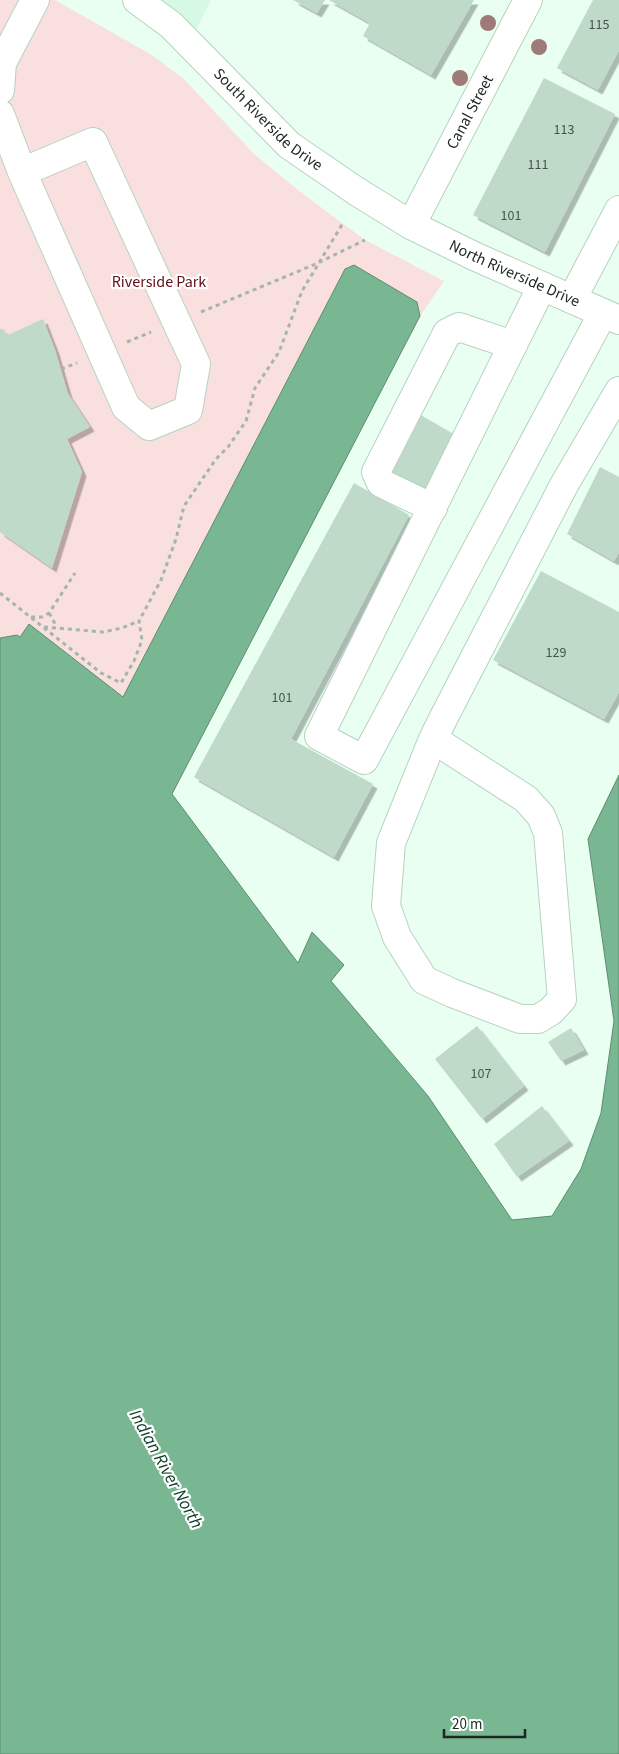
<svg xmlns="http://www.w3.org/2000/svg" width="619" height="1754" font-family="'Source Sans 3',sans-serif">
<defs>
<filter id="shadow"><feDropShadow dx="4.5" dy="4.5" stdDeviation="0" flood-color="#0004"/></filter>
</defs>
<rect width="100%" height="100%" fill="#e9fff1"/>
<!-- built -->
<path fill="#d6f9e3" d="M161 0H211L196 30 178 12Z"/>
<!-- green -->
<path fill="#f9dfde" d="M0 0H55L152 55 185 80 255 155 307 197 365 240 444 281 420 316 417 301 345 269 123 697 29 624 20 637 17 635 0 638Z"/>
<!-- water -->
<path fill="#79b793" stroke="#5d8c71" d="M354 265 417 302 420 316 172 794 298 963 312 932 344 965 331 981 428 1096 512 1220 552 1216 581 1169 601 1113 614 1021 588 839 619 775V1754H0V638L17 635 20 637 29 624 123 697 345 269Z"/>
<!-- building -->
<path fill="#bfdac9" filter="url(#shadow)" d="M293 0H325L317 13Z
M329 0H474L431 75 363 36 370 23Z
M593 0H619V50L598 90 557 68Z
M544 78 615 114 545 252 473 215Z
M43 319 55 350 68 394 90 427 67 439 82 472 52 568 0 532V329H3L8 335Z
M419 414 457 436 428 490 390 471Z
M600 467 619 477V552L614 561 567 534Z
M354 483 409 515 291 739 373 784 334 857 194 777Z
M541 571 619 612V692L604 719 493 660Z
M477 1026 524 1086 482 1119 435 1059Z
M571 1028 584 1050 561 1061 548 1042Z
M542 1106 569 1141 517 1177 494 1144Z"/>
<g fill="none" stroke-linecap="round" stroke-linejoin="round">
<!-- minor casing -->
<g stroke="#b7d2c1" stroke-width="30">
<g id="minor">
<path id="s1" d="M137 0 171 25 289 145 356 191 411 225"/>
<path d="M0 90 2 63 35 0"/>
<path d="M0 114 22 172 126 407 149 426 188 410 196 364 93 142 22 172"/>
<path d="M542 286 319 736 364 760 603 313"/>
<path d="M572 299 619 210"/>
<path d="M433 508 381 483 376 472 447 333 459 327 513 345"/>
<path d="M433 739 526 799 541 816 548 833 562 999 551 1011 538 1019H520L452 993 424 980 397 937 386 906 391 843 433 739 445 715 564 485 619 391"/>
</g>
</g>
<!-- major casing -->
<g stroke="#b7d2c1" stroke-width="30">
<g id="major">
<path id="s2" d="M528 0 411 225 476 257 619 320"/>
</g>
</g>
<!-- path -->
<path stroke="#a4b6ab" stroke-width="3" stroke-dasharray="4 4" stroke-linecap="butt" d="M201 312 318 263 365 240
M127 342 151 332
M61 369 77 363
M0 593 101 673 121 683 134 661 142 640 139 621 161 580 176 539 184 506 216 459 228 447 246 421 255 388 279 352 302 291 343 223
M49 613 57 627
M31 617H42L49 613 75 573
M44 627 103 632 122 628 139 621"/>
<!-- minor -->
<use href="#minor" stroke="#fff" stroke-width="28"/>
<!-- major -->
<use href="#major" stroke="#fff" stroke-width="28"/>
</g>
<!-- trees -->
<g fill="#9e7b79">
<circle cx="488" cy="23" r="8"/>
<circle cx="539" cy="47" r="8"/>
<circle cx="460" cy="78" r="8"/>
</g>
<g text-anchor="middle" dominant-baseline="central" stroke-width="4.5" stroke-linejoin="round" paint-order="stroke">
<!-- number labels -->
<g font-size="14" fill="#46544b">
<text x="599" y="25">115</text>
<text x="564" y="130">113</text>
<text x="538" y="165">111</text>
<text x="511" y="216">101</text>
<text x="556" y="653">129</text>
<text x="282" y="698">101</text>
<text x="481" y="1074">107</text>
</g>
<!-- street labels -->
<g font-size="16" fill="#1d2721" stroke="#fff">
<text transform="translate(470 112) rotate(-62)">Canal Street</text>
<text stroke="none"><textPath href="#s1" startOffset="178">South Riverside Drive</textPath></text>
<text stroke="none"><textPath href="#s2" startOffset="368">North Riverside Drive</textPath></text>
</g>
<!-- park labels -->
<g font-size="16" fill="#610f17" stroke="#fff">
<text x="159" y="282">Riverside Park</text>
</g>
<!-- water labels -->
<g font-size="18" font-style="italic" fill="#083c24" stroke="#fff">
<text transform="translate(166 1469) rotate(61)">Indian River North</text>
</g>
</g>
<!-- scale -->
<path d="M444 1729v8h81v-8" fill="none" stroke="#1d2721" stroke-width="2.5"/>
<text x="452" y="1729" font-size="15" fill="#1d2721" stroke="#ffffff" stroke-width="4" paint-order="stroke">20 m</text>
</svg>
